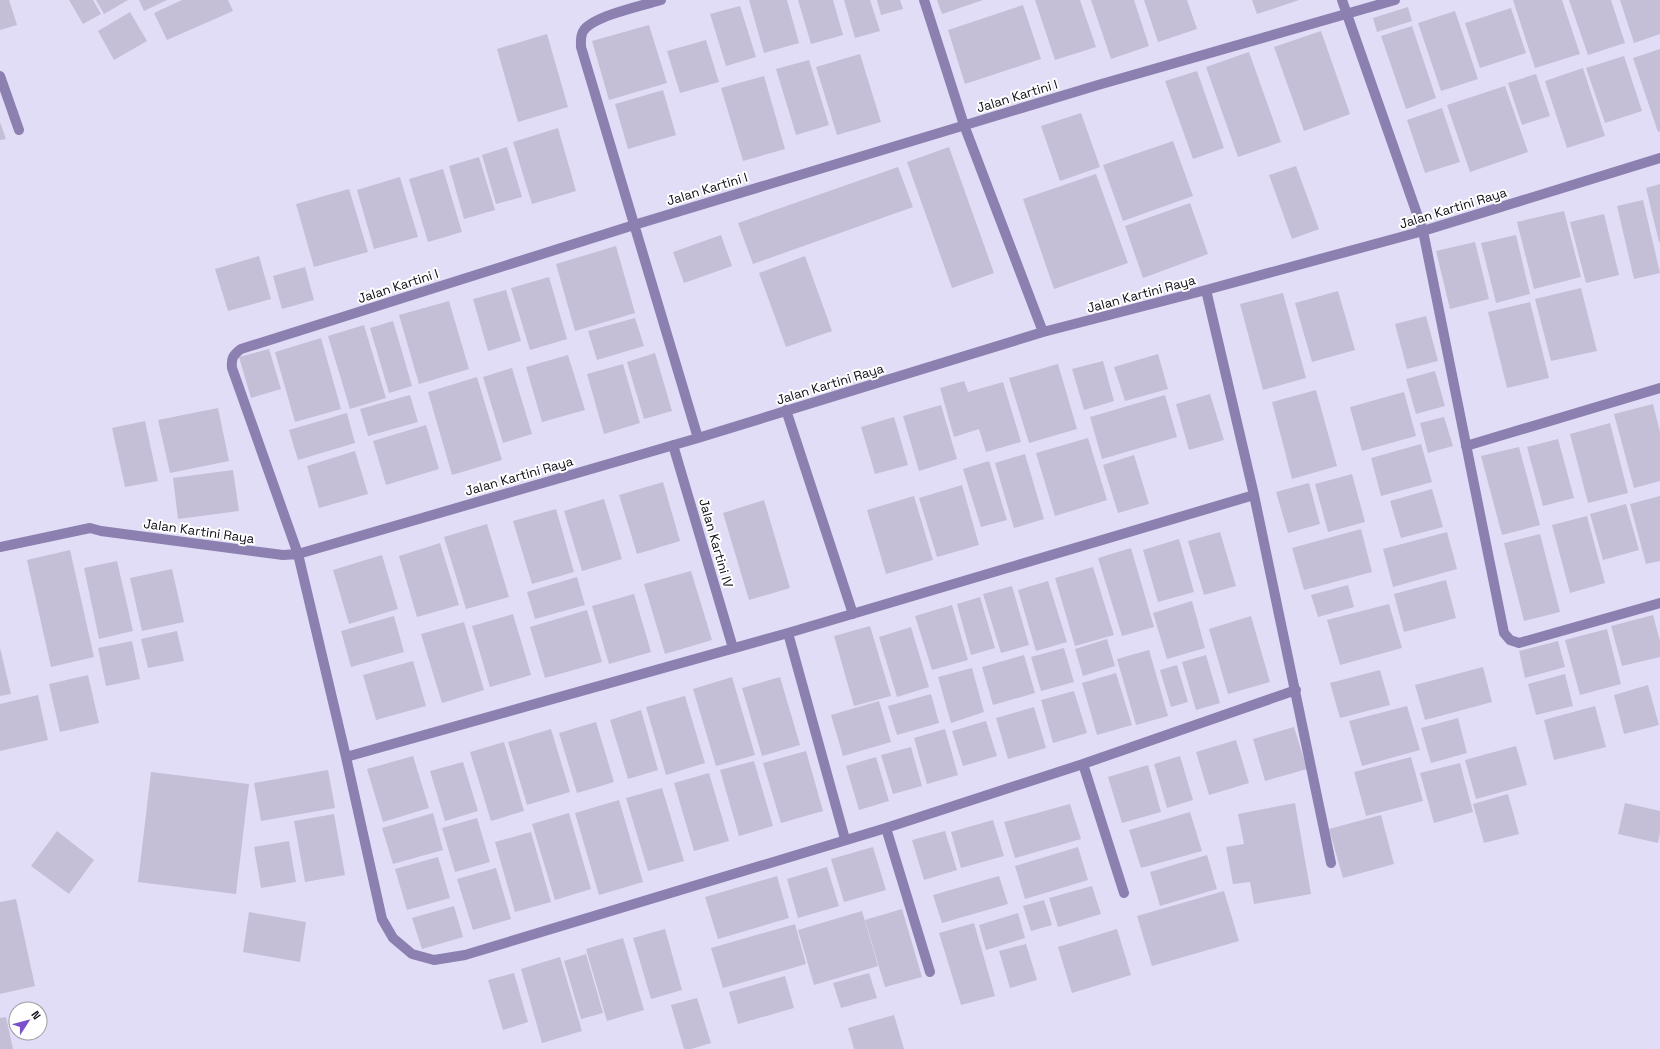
<svg xmlns="http://www.w3.org/2000/svg" width="1660" height="1049" font-family="'Space Grotesk',sans-serif">
<rect width="100%" height="100%" fill="#e2ddf7"/>
<!-- building -->
<path fill="#c4bed7" d="M0 0H9L17 25 0 30Z
M69 0H93L101 14 83 24Z
M96 0H128L104 14Z
M139 0H167L144 11Z
M182 0H228L233 11 167 40 154 13Z
M749 0H787L799 43 764 53Z
M798 0H833L843 35 811 44Z
M844 0H870L880 31 855 38Z
M877 0H900L903 9 881 15Z
M937 0H983L942 14Z
M1035 0H1080L1096 47 1055 60Z
M1091 0H1134L1149 46 1111 59Z
M1144 0H1187L1197 29 1158 42Z
M1252 0H1299L1257 14Z
M1513 0H1562L1580 54 1535 68Z
M1569 0H1611L1625 43 1588 55Z
M1620 0H1660V34L1634 43Z
M1023 5 1041 59 965 84 948 30Z
M740 6 756 57 726 66 710 14Z
M1408 7 1412 21 1377 32 1373 18Z
M1511 8 1526 53 1480 68 1465 23Z
M1455 11 1478 79 1441 91 1418 23Z
M130 12 147 41 114 60 98 31Z
M649 25 667 83 609 100 592 41Z
M1412 26 1436 98 1406 109 1381 36Z
M1321 31 1350 114 1304 131 1274 47Z
M547 34 568 107 518 122 497 49Z
M706 40 719 82 680 93 667 51Z
M1660 49V131L1658 132 1633 58Z
M1249 52 1281 142 1238 157 1206 67Z
M860 54 881 122 837 135 816 67Z
M1624 56 1642 111 1605 123 1586 68Z
M809 60 829 125 796 135 776 69Z
M1583 68 1605 136 1567 148 1545 81Z
M1197 71 1224 148 1193 159 1165 81Z
M1536 74 1550 116 1522 125 1508 83Z
M764 76 785 149 743 161 721 88Z
M1505 86 1528 152 1470 172 1447 105Z
M663 90 676 135 628 149 615 104Z
M1442 108 1460 162 1425 173 1407 120Z
M1081 113 1100 167 1060 181 1041 126Z
M0 122 6 139 0 140Z
M558 128 576 191 532 204 513 142Z
M1173 141 1193 196 1123 221 1103 165Z
M507 147 522 197 496 204 482 155Z
M949 147 994 273 952 288 907 162Z
M479 157 495 210 464 219 449 166Z
M1296 166 1319 229 1292 239 1269 175Z
M898 167 913 207 753 264 738 223Z
M443 169 462 232 428 242 409 179Z
M1096 174 1128 263 1054 289 1023 199Z
M400 177 418 237 374 249 357 190Z
M1660 184V242H1659L1646 188Z
M349 189 368 252 314 267 296 204Z
M1643 200 1660 273 1634 279 1617 206Z
M1190 203 1208 254 1143 278 1125 226Z
M1564 211 1581 277 1534 289 1517 222Z
M1604 214 1619 275 1586 283 1570 222Z
M721 235 732 266 684 283 673 252Z
M1516 235 1530 294 1496 303 1481 243Z
M1475 242 1489 299 1450 309 1436 251Z
M616 246 635 313 575 331 556 264Z
M259 256 271 299 228 311 215 269Z
M805 256 832 331 786 347 759 273Z
M305 267 314 300 282 309 273 276Z
M549 277 567 339 530 350 511 288Z
M1581 288 1597 351 1551 361 1535 299Z
M506 290 521 341 488 351 473 299Z
M1338 291 1355 350 1312 362 1295 303Z
M1283 293 1306 378 1263 390 1240 304Z
M449 301 469 369 419 384 399 315Z
M1530 302 1549 378 1507 388 1488 312Z
M1426 316 1438 361 1407 369 1395 324Z
M635 318 644 346 597 360 588 331Z
M393 321 412 386 389 393 370 328Z
M364 325 386 398 350 409 328 336Z
M321 338 341 409 295 422 275 352Z
M269 349 281 389 251 398 239 357Z
M655 353 672 411 644 419 627 362Z
M1158 354 1168 389 1125 401 1114 367Z
M568 355 585 410 542 422 526 367Z
M1103 361 1114 401 1084 410 1072 369Z
M623 364 640 423 604 434 587 374Z
M1058 364 1077 429 1029 443 1009 378Z
M512 368 532 434 503 443 483 377Z
M1435 371 1445 406 1416 414 1406 379Z
M477 377 502 460 452 475 428 392Z
M964 381 968 392 1003 382 1021 442 986 452 979 429 954 437 940 388Z
M1316 390 1337 466 1292 479 1272 402Z
M1404 392 1416 436 1362 451 1350 407Z
M1210 394 1224 440 1189 450 1176 404Z
M410 395 418 422 368 436 360 409Z
M1165 395 1177 437 1102 459 1090 417Z
M1653 404 1660 432V481L1634 488 1614 414Z
M941 405 957 459 919 471 903 416Z
M218 408 229 461 170 473 158 420Z
M347 413 355 443 298 460 289 430Z
M894 417 908 465 875 474 861 427Z
M1444 417 1453 446 1428 453 1420 423Z
M145 421 158 481 125 487 112 428Z
M1610 423 1628 493 1588 503 1570 434Z
M426 425 439 469 386 485 373 441Z
M1088 438 1107 500 1055 516 1036 453Z
M1558 439 1574 498 1543 506 1527 447Z
M1421 444 1432 482 1381 496 1371 458Z
M1519 447 1540 525 1502 535 1481 456Z
M355 451 368 494 319 508 307 466Z
M1025 454 1044 519 1014 528 995 463Z
M1134 455 1149 504 1118 513 1103 465Z
M989 461 1007 520 981 527 963 469Z
M233 470 239 511 178 519 173 478Z
M1352 474 1365 522 1328 532 1315 484Z
M663 482 680 541 637 554 619 495Z
M1309 483 1320 524 1288 533 1276 492Z
M962 485 979 545 937 557 919 498Z
M1432 489 1443 527 1401 538 1390 501Z
M914 496 933 560 886 574 867 510Z
M1660 496V561L1646 564 1630 504Z
M604 499 622 559 582 571 564 511Z
M764 500 790 588 749 600 723 513Z
M1626 504 1639 550 1603 560 1590 514Z
M556 509 574 572 532 584 513 521Z
M1587 516 1605 583 1570 593 1552 525Z
M487 524 509 597 466 609 444 537Z
M1361 529 1372 572 1304 590 1292 548Z
M1220 532 1236 586 1204 595 1188 541Z
M1447 532 1457 569 1393 587 1383 549Z
M1540 534 1560 612 1524 621 1504 543Z
M1179 539 1194 592 1158 602 1143 550Z
M440 543 459 605 417 617 399 556Z
M1131 548 1154 627 1122 636 1098 558Z
M70 550 94 657 51 667 27 560Z
M382 555 398 609 349 624 333 570Z
M117 561 133 631 99 639 84 568Z
M1093 567 1114 635 1075 646 1055 578Z
M172 569 184 622 142 631 130 578Z
M691 571 712 640 665 654 644 584Z
M577 577 585 605 535 619 527 592Z
M1446 580 1456 618 1404 632 1394 594Z
M1048 581 1067 642 1036 651 1018 590Z
M1348 585 1354 607 1318 617 1311 595Z
M1012 586 1029 645 1001 653 983 594Z
M634 594 651 652 609 664 592 606Z
M980 597 995 648 971 655 957 604Z
M1192 601 1205 648 1167 659 1153 613Z
M1389 604 1402 648 1340 665 1327 620Z
M952 605 968 660 932 670 915 616Z
M587 610 602 662 545 678 530 627Z
M513 614 531 675 490 687 472 626Z
M1653 615 1660 641V657L1622 666 1611 626Z
M394 616 404 652 351 667 341 631Z
M1251 616 1270 682 1228 694 1209 629Z
M464 622 484 690 442 703 421 634Z
M870 626 891 696 854 706 834 636Z
M911 627 929 687 897 697 879 637Z
M1607 629 1621 684 1580 695 1565 640Z
M177 631 184 661 148 668 141 639Z
M1107 639 1115 666 1083 676 1075 649Z
M132 641 140 679 106 686 98 648Z
M1558 641 1565 667 1525 678 1519 651Z
M0 648 11 694 0 696Z
M1064 648 1074 682 1041 691 1031 657Z
M1149 650 1168 716 1136 725 1117 659Z
M1024 655 1035 693 993 705 982 667Z
M1206 655 1220 703 1196 710 1182 662Z
M413 661 426 706 376 720 363 675Z
M1177 665 1188 702 1171 707 1160 670Z
M1483 667 1492 702 1425 720 1415 685Z
M972 668 984 712 951 723 938 677Z
M1380 670 1390 705 1340 718 1330 683Z
M1116 673 1132 725 1097 735 1082 683Z
M1565 674 1573 706 1536 715 1528 684Z
M88 675 99 723 60 732 49 684Z
M732 677 755 755 716 766 693 689Z
M780 677 800 745 762 756 742 688Z
M1648 685 1659 725 1624 734 1614 695Z
M1074 691 1087 733 1053 743 1041 700Z
M931 694 939 723 897 735 888 706Z
M38 695 48 740 0 751V704Z
M685 696 705 763 666 775 646 707Z
M879 701 891 742 843 756 831 715Z
M1407 706 1420 750 1362 766 1349 721Z
M1595 706 1606 747 1554 760 1544 720Z
M1034 707 1046 748 1008 759 996 718Z
M641 710 658 770 628 779 610 720Z
M1458 718 1467 753 1431 763 1421 728Z
M986 721 997 756 963 766 952 731Z
M596 722 614 782 577 793 559 733Z
M1294 727 1307 769 1265 781 1253 739Z
M551 729 570 792 527 805 508 742Z
M945 729 958 775 927 784 914 738Z
M1236 740 1249 783 1209 795 1196 752Z
M504 742 524 811 491 821 470 752Z
M1516 746 1527 785 1476 799 1465 760Z
M911 747 922 786 893 794 881 755Z
M806 751 823 811 781 823 763 763Z
M413 756 429 808 383 822 367 769Z
M1180 756 1193 800 1167 808 1154 764Z
M876 757 889 801 859 810 846 766Z
M1411 757 1423 801 1366 816 1354 772Z
M754 761 773 826 739 836 720 770Z
M463 762 478 811 445 821 430 771Z
M1460 763 1473 812 1434 823 1420 773Z
M1148 765 1161 812 1122 823 1108 777Z
M328 770 335 808 261 821 254 783Z
M151 772 249 784 236 894 138 882Z
M709 773 729 841 694 851 674 783Z
M662 788 684 861 648 871 626 798Z
M1508 794 1519 834 1484 843 1473 804Z
M619 800 643 882 599 895 575 813Z
M1295 803 1311 894 1254 904 1250 882 1233 884 1226 847 1244 844 1238 814Z
M1625 803 1660 811V832L1658 843 1618 834Z
M1070 804 1081 839 1015 858 1004 822Z
M1190 812 1202 851 1141 868 1129 830Z
M433 813 443 850 393 864 382 828Z
M569 813 591 889 555 900 532 824Z
M334 814 345 875 305 882 294 821Z
M1381 815 1394 864 1343 878 1329 829Z
M477 818 490 862 455 872 442 828Z
M993 820 1004 856 961 868 951 832Z
M57 831 94 860 69 894 31 866Z
M945 831 957 870 924 880 912 840Z
M531 832 551 902 515 912 495 842Z
M289 841 296 882 261 888 254 847Z
M873 847 886 890 844 902 831 859Z
M1078 847 1088 880 1025 899 1015 866Z
M1207 855 1217 889 1160 906 1150 872Z
M438 857 450 898 407 910 395 869Z
M827 867 839 906 798 918 787 879Z
M496 868 511 919 473 930 457 879Z
M777 876 789 918 718 939 705 897Z
M999 876 1008 904 942 923 933 895Z
M1092 886 1101 914 1058 927 1049 898Z
M1224 891 1239 941 1152 966 1137 916Z
M16 899 35 986 0 994V902Z
M1044 900 1052 925 1031 931 1023 906Z
M454 906 463 937 422 949 412 918Z
M902 909 922 977 885 987 865 920Z
M862 911 878 966 814 985 798 930Z
M249 912 306 922 300 962 243 952Z
M1018 913 1025 938 986 950 979 925Z
M974 923 995 996 961 1005 939 933Z
M795 924 806 964 723 988 711 948Z
M665 929 682 990 651 999 633 938Z
M1117 929 1131 975 1072 993 1058 947Z
M623 938 644 1010 607 1021 586 949Z
M1026 944 1037 980 1010 988 999 951Z
M586 954 603 1013 581 1019 564 961Z
M560 957 582 1031 542 1043 521 969Z
M514 973 528 1022 503 1030 488 980Z
M869 973 877 998 841 1008 833 983Z
M785 976 794 1008 738 1024 729 992Z
M697 998 711 1043 691 1049H684L671 1005Z
M894 1015 904 1049H854L848 1028Z
M6 1017 13 1049H0V1018Z"/>
<g fill="none" stroke-linecap="round" stroke-linejoin="round">
<!-- minor -->
<path stroke="#8b80af" stroke-width="10" d="M661 0C644 5 594 16 584 30 580 35 581 41 581 47L698 438
M924 0 964 125 1043 332
M1342 0 1423 231 1504 633 1510 640 1519 643 1660 603
M0 76 19 130
M1206 290 1254 495 1331 863
M786 410 853 614
M673 445 733 648
M1466 446 1660 388
M0 547 90 528 101 531 283 555 298 554 698 438 1043 332 1206 290 1423 231 1660 158
M788 633 845 839
M1296 690 1083 764 886 828 465 955 434 960 412 954 393 938 382 919 346 757 298 554 232 368C231 358 233 355 241 349L634 225 1098 85 1395 0
M346 757 788 633 1254 495
M1083 764 1124 893
M886 828 930 972"/>
</g>
<g text-anchor="middle" dominant-baseline="central" stroke-width="4" stroke-linejoin="round" paint-order="stroke">
<!-- street labels -->
<g font-size="13" fill="#0c0a13" stroke="#fff">
<text transform="translate(1017 96) rotate(-17)">Jalan Kartini I</text>
<text transform="translate(707 189) rotate(-17)">Jalan Kartini I</text>
<text transform="translate(1453 208) rotate(-17)">Jalan Kartini Raya</text>
<text transform="translate(398 286) rotate(-18)">Jalan Kartini I</text>
<text transform="translate(1141 294) rotate(-15)">Jalan Kartini Raya</text>
<text transform="translate(830 384) rotate(-17)">Jalan Kartini Raya</text>
<text transform="translate(519 476) rotate(-16)">Jalan Kartini Raya</text>
<text transform="translate(199 531) rotate(8)">Jalan Kartini Raya</text>
<text transform="translate(716 543) rotate(74)">Jalan Kartini IV</text>
</g>
</g>
<!-- north arrow -->
<g transform="translate(28 1021) rotate(54)"><circle r="19" fill="#ffffff" stroke="#9e9da1"/>
<path d="M0-3L7 15L0 10L-7 15Z" fill="#7951ca"/>
<text y="-6" font-size="11" font-weight="bold" text-anchor="middle" fill="#0c0a13">N</text>
</g>
</svg>
